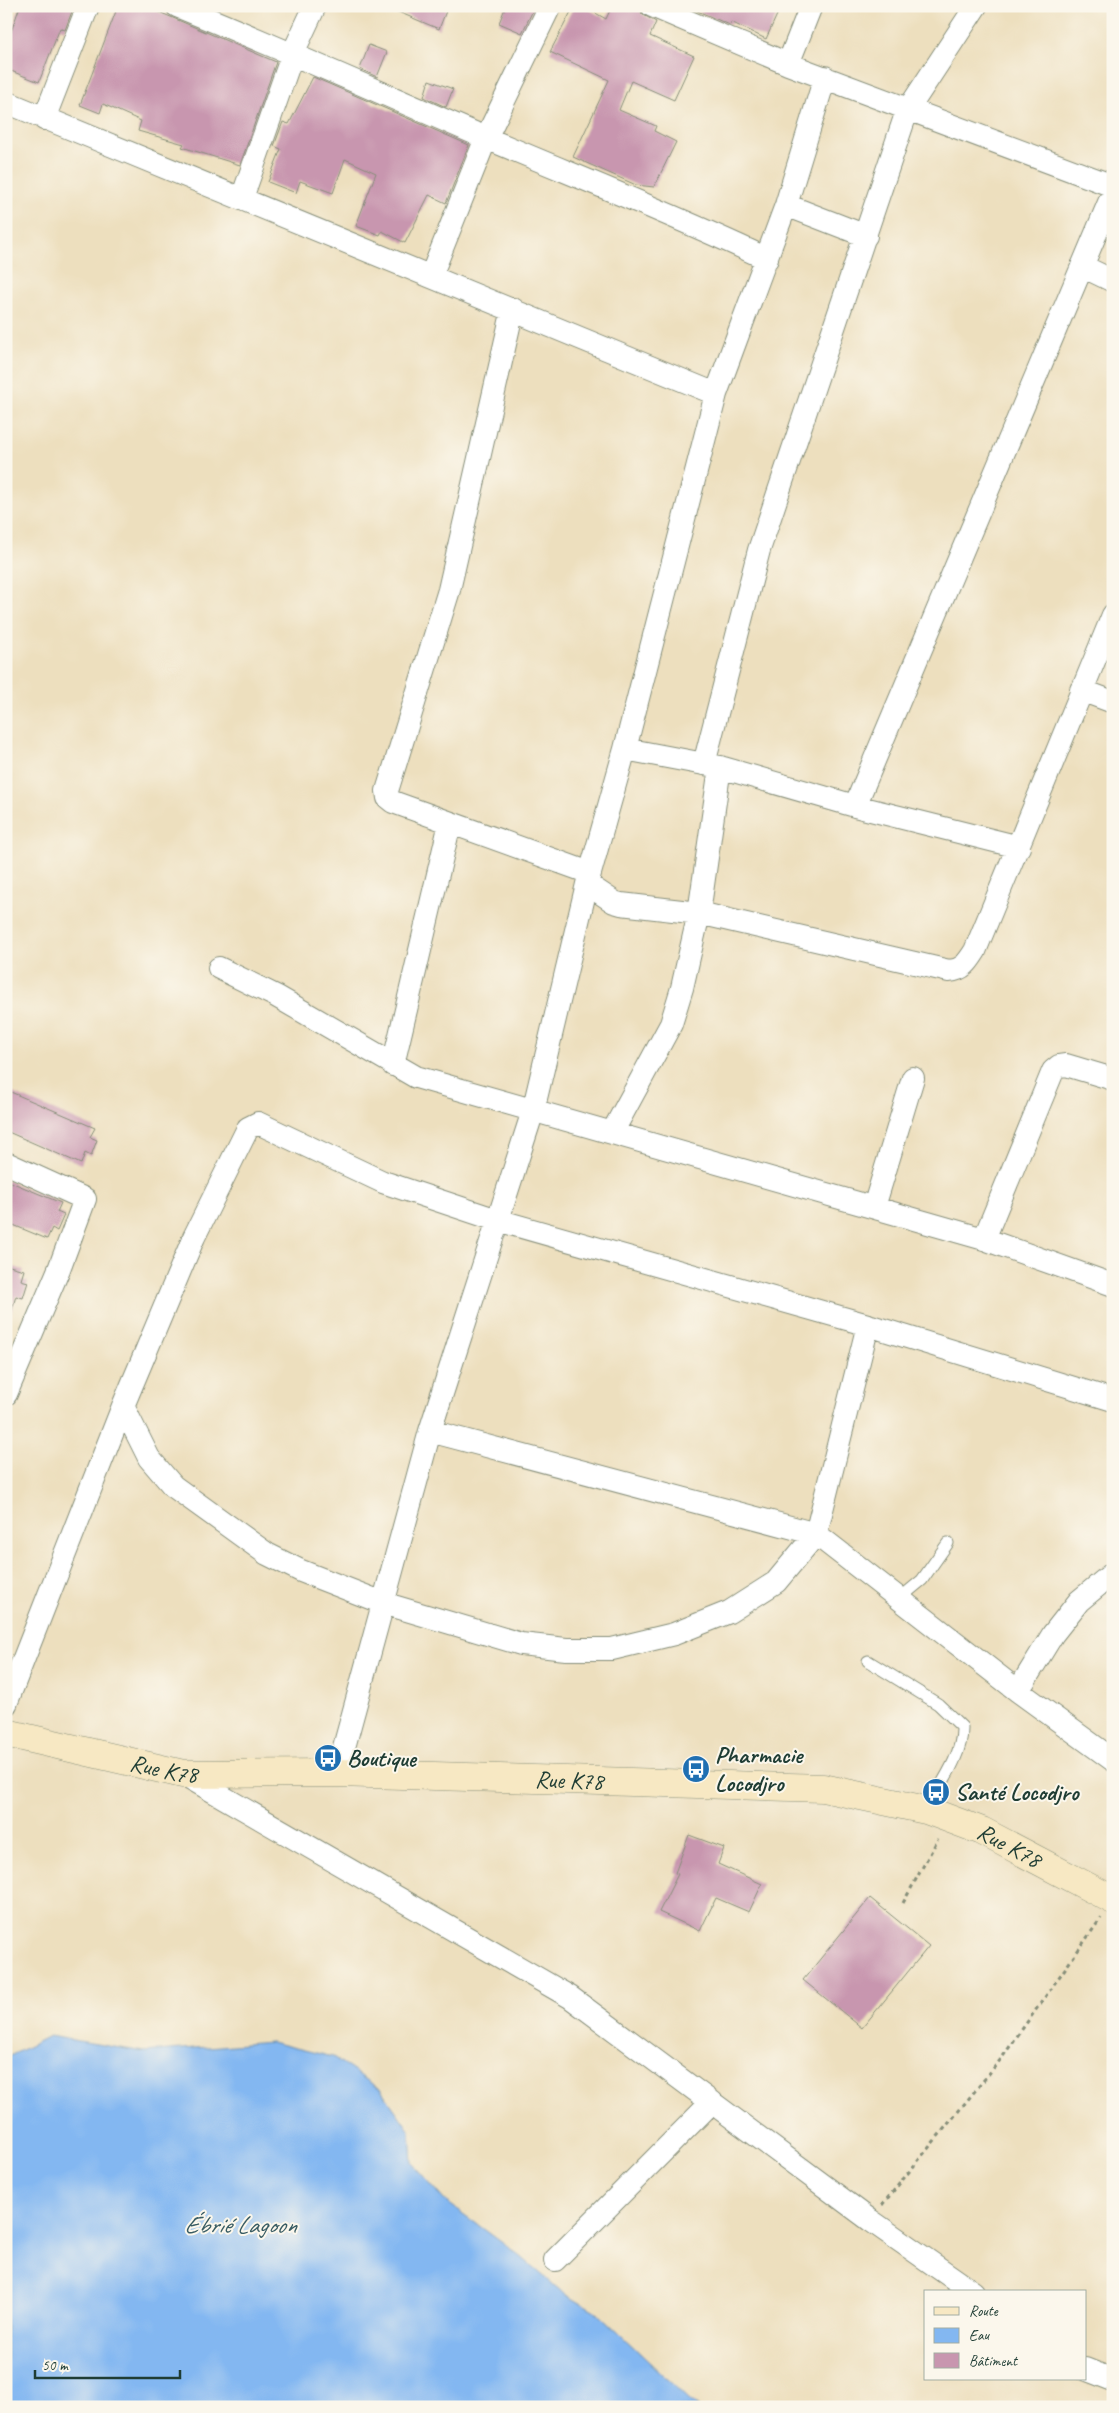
<svg xmlns="http://www.w3.org/2000/svg" width="1119" height="2413" font-family="Caveat,sans-serif">
<rect width="100%" height="100%" fill="#fbf7ec"/>
<filter id="ink" filterUnits="userSpaceOnUse"><feTurbulence type="fractalNoise" baseFrequency=".02" numOctaves="2"/><feDisplacementMap in="SourceGraphic" scale="10" xChannelSelector="R" yChannelSelector="G"/><feConvolveMatrix kernelMatrix="1 2 1 2 8 2 1 2 1" color-interpolation-filters="sRGB"/></filter>
<filter id="wash" filterUnits="userSpaceOnUse"><feTurbulence type="fractalNoise" baseFrequency=".0096" numOctaves="4" result="noise"/><feDisplacementMap in="SourceGraphic" scale="20" xChannelSelector="R" yChannelSelector="G"/><feGaussianBlur stdDeviation="1.12" result="paint"/><feColorMatrix in="noise" values="0 0 0 0 0 0 0 0 0 0 0 0 0 0 0 0 0 1.4 0 .05"/><feComposite in="paint" operator="in"/></filter>
<g filter="url(#wash)">
<rect width="100%" height="100%" fill="#eddfbe"/>
<!-- water -->
<path fill="#83b7f1" stroke="#517a92" d="M49 2036 144 2052 271 2042 333 2057 381 2090 410 2131 412 2163 444 2200 519 2255 562 2292 599 2314 690 2401 699 2407H6V2058Z"/>
<g id="blocks">
<!-- building -->
<path fill="#c896af" d="M20 6H74L65 30 60 28 39 82 6 69V46Z
M118 6 152 9 276 62 240 165 182 147 184 144 138 131 141 121 103 104 100 113 80 105Z
M384 6H448L439 29Z
M506 6H535L522 33 499 23Z
M574 6H583L606 19 612 6H639L642 14 656 22 650 36 694 56 674 100 631 81 619 110 656 126 654 131 676 142 654 187 636 185 573 157 609 80 550 52Z
M686 6H781L766 39 731 22 730 25Z
M369 45 387 52 377 77 360 69Z
M313 77 469 145 446 203 429 195 405 243 382 231 380 235 356 226 376 173 345 159 333 193 300 181 296 193 268 182 281 149 274 146 283 122 289 124Z
M429 80 453 89 446 107 424 97Z
M6 1090 95 1128 90 1137 97 1140 91 1156 85 1153 81 1164 6 1131Z
M6 1180 61 1203 57 1212 64 1215 57 1231 52 1228 47 1239 6 1222Z
M6 1265 24 1270 21 1280 28 1282 23 1298 16 1296 10 1316H6Z
M689 1835 724 1848 718 1864 762 1884 749 1912 716 1898 700 1931 659 1912 678 1874 675 1873Z
M870 1898 929 1946 862 2028 803 1980Z"/>
</g>
</g>
<g filter="url(#ink)">
<use href="#blocks" fill-opacity="0" stroke="#868e79" stroke-width="1"/>
<g fill="none" stroke-linecap="round" stroke-linejoin="round">
<!-- lane casing -->
<g stroke="#868e79" stroke-width="13">
<path id="lane" d="M899 1599 922 1580 948 1543
M868 1661 938 1704 962 1727C963 1756 940 1785 926 1810"/>
</g>
<!-- street casing -->
<g stroke="#868e79" stroke-width="24">
<path id="street" d="M177 6C281 48 383 94 486 138 580 178 675 215 767 259
M652 6 788 64 1113 186
M788 64 811 6
M6 102 716 394
M44 119 88 6
M242 198 293 53 315 6
M786 205 866 236
M1082 266 1113 281
M431 276 486 138 550 6
M513 309 449 590 387 791 388 798 393 802 590 873
M1081 690 1113 702
M625 749 720 767 855 806 1019 847
M704 764 759 550 907 111 976 6
M855 806 1113 193
M587 884 614 902 621 904 699 913 949 971C963 970 968 962 975 951L1113 615
M219 968 276 996 416 1077 984 1239 1113 1285
M393 1065 450 823
M613 1131 671 1024 682 988 699 913 720 767
M6 1163 85 1199 59 1269 6 1394
M874 1207 913 1078
M984 1239 1053 1071 1059 1066 1066 1065 1113 1079
M123 1406 149 1458 173 1486 267 1554 301 1571 383 1603 521 1644 566 1649H612L674 1634 729 1612 776 1582 816 1534 868 1325
M430 1431 816 1534 1018 1691 1113 1760
M1018 1691 1053 1634 1079 1601 1113 1573
M6 1704 123 1406 194 1237 248 1128 258 1123 383 1182 497 1220 868 1325 1113 1400
M337 1773 430 1431 533 1111 587 884 625 749 716 394 786 205 825 77
M183 1774 570 1997 870 2220 973 2292
M555 2260 712 2102
M1085 2369 1113 2380"/>
</g>
<!-- secondary casing -->
<g stroke="#868e79" stroke-width="29">
<g id="secondary">
<path id="s1" d="M6 1733 183 1774 337 1773 823 1788 926 1810 982 1831 1113 1900"/>
</g>
</g>
<!-- path -->
<path stroke="#868e79" stroke-width="3" stroke-dasharray="4 4" stroke-linecap="butt" d="M903 1903 938 1839
M882 2205 1001 2059 1101 1918"/>
<!-- lane -->
<use href="#lane" stroke="#fff" stroke-width="11"/>
<!-- street -->
<use href="#street" stroke="#fff" stroke-width="22"/>
<!-- secondary -->
<use href="#secondary" stroke="#f7e8c3" stroke-width="28"/>
</g>
</g>
<!-- icons -->
<defs>
<g id="bus-disc" transform="scale(1.4375)"><circle r="9.5" fill="#1f6fb2" stroke="#fbf7ec"/><path d="M-5-6H5V4H4V6H2V4H-2V6H-4V4H-5ZM-3.5-4V0h7V-4ZM-3.5 1.2v1.5H-2V1.2ZM2 1.2v1.5H3.5V1.2Z" fill="#fff"/></g>
</defs>
<g fill-rule="evenodd">
<use href="#bus-disc" x="328" y="1758"/>
<use href="#bus-disc" x="696" y="1769"/>
<use href="#bus-disc" x="936" y="1792"/>
</g>
<g text-anchor="middle" dominant-baseline="central" stroke-width="4" stroke-linejoin="round" paint-order="stroke">
<!-- poi labels -->
<g font-size="24" font-weight="bold" fill="#1f3d34" stroke="#fbf7ec" text-anchor="start">
<text x="715" y="1755">Pharmacie<tspan x="715" dy="28">Locodjro</tspan></text>
<text x="347" y="1758">Boutique</text>
<text x="955" y="1792">Santé Locodjro</text>
</g>
<!-- street labels -->
<g font-size="24" fill="#1f3d34" stroke="#fbf7ec">
<text stroke="none"><textPath href="#s1" startOffset="162">Rue K78</textPath></text>
<text stroke="none"><textPath href="#s1" startOffset="568">Rue K78</textPath></text>
<text stroke="none"><textPath href="#s1" startOffset="1018">Rue K78</textPath></text>
</g>
<!-- water labels -->
<g font-size="25" font-style="italic" fill="#385c63" stroke="#fbf7ec">
<text x="240" y="2225">Ébrié Lagoon</text>
</g>
</g>
<!-- margin -->
<rect width="1119" height="2413" fill="none" stroke="#fbf7ec" stroke-width="25"/>
<!-- legend -->
<rect x="924" y="2290" width="162" height="90" fill="#fbf7ec" stroke="#a3ada2"/>
<rect x="934" y="2307" width="25" height="8" fill="#f7e8c3" stroke="#a3ada2"/>
<text x="969" y="2316" font-size="15" fill="#1f3d34">Route</text>
<rect x="934" y="2328" width="25" height="15" fill="#83b7f1" stroke="#a3ada2"/>
<text x="969" y="2340" font-size="15" fill="#1f3d34">Eau</text>
<rect x="934" y="2353" width="25" height="15" fill="#c896af" stroke="#a3ada2"/>
<text x="969" y="2366" font-size="15" fill="#1f3d34">Bâtiment</text>
<!-- scale -->
<path d="M35 2370v8h145v-8" fill="none" stroke="#1f3d34" stroke-width="2.5"/>
<text x="42" y="2370" font-size="15" fill="#1f3d34" stroke="#fbf7ec" stroke-width="4" paint-order="stroke">50 m</text>
</svg>
